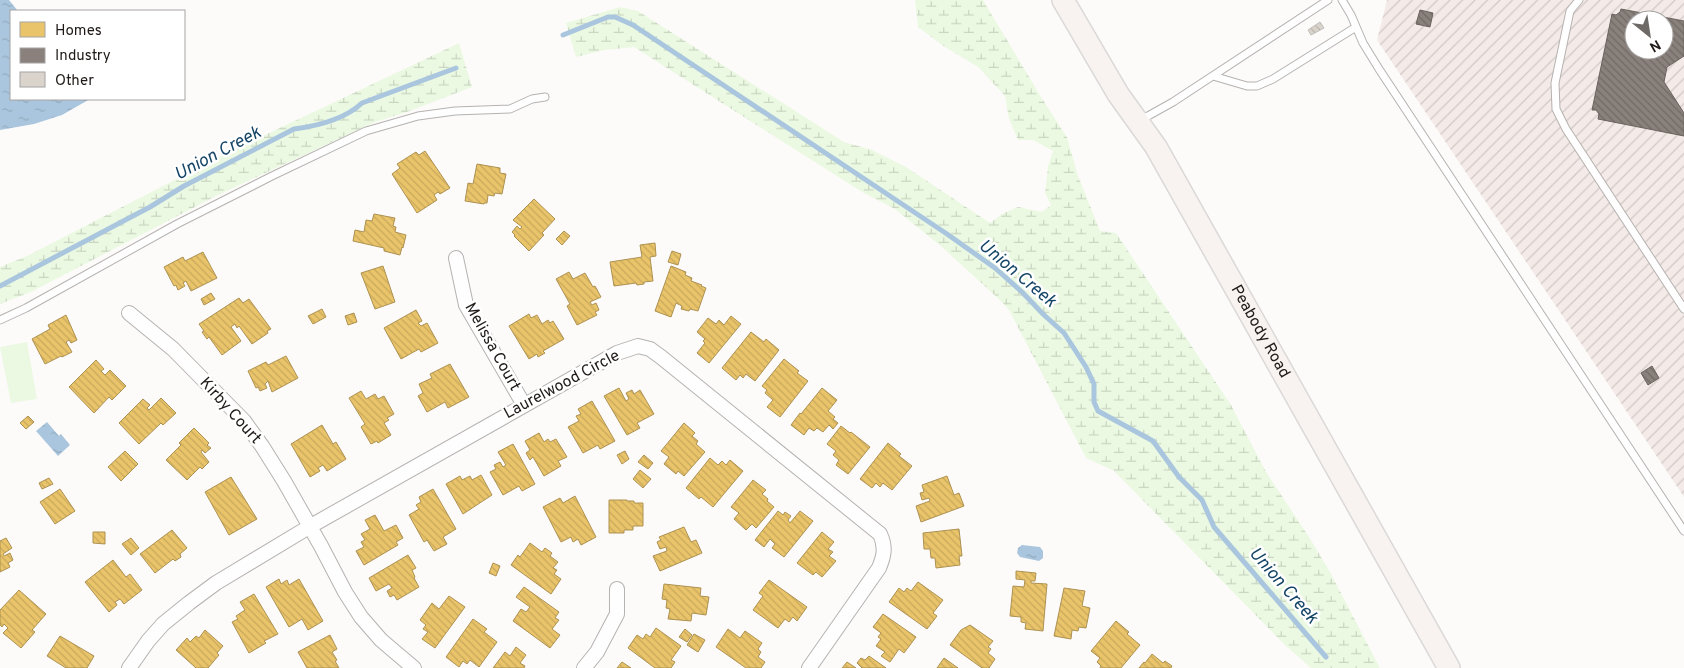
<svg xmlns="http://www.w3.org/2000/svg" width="1684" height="668" font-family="Overpass,sans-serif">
<defs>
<pattern id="industrial-furrows" width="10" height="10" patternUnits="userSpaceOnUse" patternTransform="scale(1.25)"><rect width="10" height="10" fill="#f4ebe8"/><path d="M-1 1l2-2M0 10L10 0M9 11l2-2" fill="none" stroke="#d1c9c6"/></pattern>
<pattern id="wetland-marsh" width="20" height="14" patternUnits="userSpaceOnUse" patternTransform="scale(1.25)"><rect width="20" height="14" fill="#ebf9e2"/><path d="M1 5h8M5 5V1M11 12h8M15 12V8" fill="none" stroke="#c9d5c1"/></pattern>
<pattern id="water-ripples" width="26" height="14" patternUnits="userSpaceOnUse" patternTransform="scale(1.25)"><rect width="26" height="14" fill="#aac6de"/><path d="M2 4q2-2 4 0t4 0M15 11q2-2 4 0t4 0" fill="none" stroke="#92aabe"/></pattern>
<pattern id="homes-back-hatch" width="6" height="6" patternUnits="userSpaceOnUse" patternTransform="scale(1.25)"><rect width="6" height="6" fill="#e9c46a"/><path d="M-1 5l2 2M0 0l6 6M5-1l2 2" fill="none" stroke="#c8a85b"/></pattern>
<pattern id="industry-back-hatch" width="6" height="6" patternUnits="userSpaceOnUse" patternTransform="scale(1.25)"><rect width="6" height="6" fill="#8a817c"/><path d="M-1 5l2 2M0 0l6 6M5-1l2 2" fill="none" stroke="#706965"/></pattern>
<pattern id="building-back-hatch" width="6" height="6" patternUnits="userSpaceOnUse" patternTransform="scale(1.25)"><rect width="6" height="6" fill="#dbd4cc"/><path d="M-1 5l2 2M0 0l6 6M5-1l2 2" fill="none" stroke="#bcb5ae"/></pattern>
</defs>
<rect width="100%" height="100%" fill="#fdfbfa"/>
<!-- industrial -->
<path fill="url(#industrial-furrows)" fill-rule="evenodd" d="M1387 0H1684V497L1377 40ZM1634 20H1664V50H1634Z"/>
<!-- wetland -->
<path fill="url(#wetland-marsh)" d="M915 0H983L1041 97 1067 137 1077 173 1100 231 1116 233 1231 405 1266 472 1309 537 1330 572 1380 668H1311L1285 645 1114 471 1086 458 1009 310 1002 302 942 247 895 209 862 192 634 47 605 50 576 57 566 23 620 7 638 11 844 142 872 150 906 167 990 223 1002 214 1018 207 1042 212 1051 205 1045 193 1048 166 1053 151 1033 140H1018L1009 119 1005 96 978 67 942 45 918 27Z
M459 43 472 87 407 112 375 122 218 195 31 292 0 304V267L27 256 227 153Z"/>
<!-- pitch -->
<path fill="#ebf9e2" d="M27 342 37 399 11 403 0 347Z"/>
<!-- water -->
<path fill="url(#water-ripples)" d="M0 0H9L18 11H11V99H90L62 115 34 124 0 130Z
M47 422 59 436 61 434 70 445 58 456 36 431Z
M1022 545 1040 547 1043 551V558L1039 561 1020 557 1017 553 1018 548Z"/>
<!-- homes -->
<path fill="url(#homes-back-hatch)" stroke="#ad9151" d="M425 151 450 188 440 194 438 192 434 195 437 200 417 213 392 174 400 168 397 164 416 152 419 155Z
M477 164 500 168V173L506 174 502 194 495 193 494 196 488 195 487 203H484V204L465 201 468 183 473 184Z
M534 199 555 219 542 233 544 235 529 251 514 236 515 235 512 232 517 226 520 229 522 227 513 220Z
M374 214 395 218 393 226 396 227 395 232 406 235 403 248 402 247 400 255 384 251V248L353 241 355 230 364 232 366 220 372 221Z
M564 231 570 236 562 245 556 239Z
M655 243 656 256 650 257 653 281 644 282V284L637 285 636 283 614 286 610 262 642 257 640 245Z
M672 251 681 254 678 265 668 262Z
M203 252 217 278 191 291 186 281 183 283 185 286 178 290 176 285 174 286 164 267 183 257 185 261Z
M383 266 395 302 375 309 361 273Z
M671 266 686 272 685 275 692 278 691 281 702 285 701 286 706 288 698 311 690 309 689 311 681 309 682 306 676 303 671 317 655 311Z
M569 272 573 279 585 273 593 287 595 286 601 297 590 302 592 305 596 303 599 310 595 312 597 315 577 325 567 306 570 304 556 279Z
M211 293 215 299 204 305 201 299Z
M239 298 243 303 249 299 271 329 267 331 268 333 252 344 239 326 237 328 235 324 231 327 241 341 222 355 209 337 207 339 202 332 204 331 199 324Z
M322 309 326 317 313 324 308 316Z
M416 310 422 321 418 323 421 326 427 323 438 343 421 352 419 349 401 359 384 328Z
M354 313 357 322 348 325 345 316Z
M529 314 531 318 537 315 542 324 548 320 550 323 553 321 564 339 543 351 545 353 538 357 537 354 529 359 509 326Z
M66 315 77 340 71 343 69 340 66 342 72 352 62 357 61 356 45 364 32 339 50 329 48 325Z
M731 316 741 324 709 363 697 353 705 343 703 341 705 339 697 332 708 318 716 324 719 320 724 325Z
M751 332 764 342 766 339 779 350 755 381 746 374 743 378 740 375 736 380 722 368Z
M286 356 298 378 272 392 268 381 265 384 267 388 260 391 258 387 256 388 248 371 266 362 268 365Z
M784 359 799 371 797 373 808 381 780 417 767 407 773 400 765 393 767 390 762 386Z
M96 360 104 369 101 371 105 375 110 370 126 386 112 400 109 397 94 413 69 387Z
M450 364 469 397 448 408 445 402 427 412 418 396 423 393 419 384 432 378 430 374Z
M619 388 626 401 629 399 626 393 632 390 634 394 640 390 654 414 637 423 640 428 627 435 604 396Z
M822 388 837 400 828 411 835 417 833 419 838 423 833 429 829 425 823 432 817 428 814 431 809 428 804 435 791 425 800 413 801 414Z
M361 391 366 399 375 394 378 399 384 396 394 414 387 418 389 420 384 423 391 435 378 443 377 441 371 444 361 427 365 424 349 398Z
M161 398 176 413 163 425 161 423 139 444 119 423 143 399 150 405 147 408 149 410Z
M592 401 615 441 600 449 598 445 583 453 568 427 579 421 576 416 581 414 578 409Z
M28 416 34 422 26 429 20 423Z
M684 423 695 433 692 436 698 441 696 444 705 452 684 476 678 471 676 474 664 464 669 457 661 451Z
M322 425 333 444 336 442 346 459 327 471 323 465 318 468 320 471 310 477 291 444Z
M841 426 850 433 851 432 870 447 848 474 836 465 839 460 833 455 836 451 827 444Z
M194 428 209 443 207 445 211 448 205 453 202 450 201 452 209 462 202 469 200 467 187 480 166 460 181 445 179 443Z
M539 433 544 442 548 439 550 442 556 439 567 457 558 461 561 466 544 476 533 457 530 460 526 453 530 450 525 441Z
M888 443 901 454 899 456 912 466 892 490 883 483 880 487 876 483 872 488 860 479Z
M513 444 535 484 522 491 519 486 503 495 490 472 496 469 494 465 500 462 503 467 506 465 498 452Z
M125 451 138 464 121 481 108 467Z
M625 451 629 459 622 464 617 455Z
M644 455 653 463 648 469 638 462Z
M710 458 718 465 722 461 726 465 730 460 743 471 713 507 701 497 699 499 686 488Z
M640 470 651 479 643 488 633 479Z
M481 475 492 495 463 514 446 484 460 476 462 480 470 476 472 480Z
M947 476 954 495 959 493 964 506 921 522 916 506 930 501 929 498 922 500 920 493 924 492 922 485Z
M231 477 257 519 229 535 205 492Z
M49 478 53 484 42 489 39 483Z
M753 480 766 490 762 494 768 499 767 501 774 507 756 528 752 524 746 530 734 519 739 513 731 507Z
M60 489 75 511 55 524 40 502Z
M433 489 456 529 443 537 447 544 434 551 427 540 424 542 409 515 419 509 416 505 421 502 419 497Z
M575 496 596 537 581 545 578 539 573 542 571 537 561 542 543 507 560 498 563 503Z
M609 500H627V501H634V503H643V526H633V530H624V533H609Z
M778 511 783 515 785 512 791 516 788 520 790 523 800 511 813 521 784 557 772 548 775 544 770 539 764 547 755 540Z
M375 515 384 531 396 525 403 538 396 542 398 545 364 565 356 551 364 547 361 542 365 540 361 534 370 529 365 520Z
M684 527 691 542 696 540 702 553 660 571 653 556 667 551 666 547 660 549 657 542 661 540 659 537Z
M959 529 962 556H959L960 565 936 568 935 558H931L930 549H924L923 533Z
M172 530 187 548 180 554 181 557 175 561 173 559 155 573 140 554Z
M93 532H105V544L93 543Z
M822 532 834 542 828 549 833 552 829 556 836 561 822 577 816 572 813 575 797 563Z
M6 538 12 548 3 554 4 556 10 553 13 560 8 563 10 567 0 572V541Z
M131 538 139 548 131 555 122 544Z
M530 543 542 552 545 548 552 553 550 556 558 562 553 568 557 570 554 574 561 579 551 594 511 565 518 555 520 557Z
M408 555 416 568 412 570 415 577 414 578 419 587 397 600 394 595 390 597 387 591 392 588 389 584 376 591 369 578Z
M113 560 126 577 130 574 142 590 124 604 120 599 115 602 117 605 109 612 85 582Z
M493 563 500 566 496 576 489 573Z
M1016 571 1036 573 1035 581H1031V583L1047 584 1043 631 1025 629 1026 623 1021 622V617L1010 616 1013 586 1024 587 1025 580 1016 579Z
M279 579 281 584 287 580 289 585 299 579 323 621 308 630 302 619 289 627 266 587Z
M769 580 807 607 797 621 793 617 789 622 785 619 778 628 753 610 763 596 759 593Z
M918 582 943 600 933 613 937 616 927 629 889 602 899 588 904 592 907 588 911 591Z
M664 584 701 588 700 596 709 597 706 615 692 613 691 621 668 619 670 609 666 608 667 600 662 599Z
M524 587 559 612 555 618 559 620 552 629 560 635 550 648 513 621 521 609 526 612 530 607 516 597Z
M1064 588 1085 591 1082 606 1090 608 1086 628 1079 627 1078 631 1072 630 1071 639 1054 636Z
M19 590 46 614 32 630 35 632 21 648 3 633 8 628 4 624 2 627 0 625V610Z
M254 594 278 634 264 641 266 643 249 653 232 622 238 619 236 616 245 610 240 602Z
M449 596 465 607 435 648 422 639 428 632 423 629 426 625 420 620 432 603 439 609Z
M883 614 916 637 904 653 899 649 890 662 881 656 885 652 876 646 881 639 878 637 881 633 873 627Z
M473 619 487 629 484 632 497 642 479 667 470 660 467 664 463 661 459 667 446 657Z
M1116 621 1129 632 1127 634 1140 645 1121 668H1100L1101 666 1097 662 1100 658 1091 651Z
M970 625 993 641 988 647 991 649 988 653 995 659 989 668H982L950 645 961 630Z
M656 628 681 646 671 660 675 662 671 668H655L628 648 637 635 643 639 646 634 650 637Z
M685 629 692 635 687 642 679 637Z
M728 629 740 638 745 631 762 643 758 649 761 652 758 657 765 662 761 668H746L716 647Z
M205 630 223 646 217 653 219 655 208 668H196L176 650 187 638 190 642 196 636 199 638Z
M694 634 705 640 698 652 687 645Z
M330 635 337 649 332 652 337 660 335 661 339 668H307L298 652Z
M60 636 94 656 87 668H66L47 656Z
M516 647 526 655 520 663 525 666 524 668H493L505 652 510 656Z
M1152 654 1163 663 1165 661 1172 666 1171 668H1139L1144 662 1145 663Z
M869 656 886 668H862L857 663 861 658 865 660Z
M944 658 958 668H937Z
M622 662 631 668H617Z
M847 662 856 668H842Z"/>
<!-- industry -->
<path fill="url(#industry-back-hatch)" stroke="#6a625e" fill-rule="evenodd" d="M1621 9 1684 21V56L1667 67 1664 82 1684 113V136L1598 119 1599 114 1596 110H1592L1612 14 1616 15 1620 12ZM1634 20H1664V50H1634Z
M1420 10 1433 13 1430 27 1416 24Z
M1652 366 1659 378 1648 385 1641 373Z"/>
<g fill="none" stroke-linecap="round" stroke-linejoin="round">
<!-- stream -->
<path stroke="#aac6de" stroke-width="5" d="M563 35 608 17H615L633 25 947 234 995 268 1022 292 1044 315 1064 333 1086 367 1094 384V402L1098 411 1153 441 1179 477 1202 500 1214 527 1326 657
M0 286 150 207 184 186 294 129C317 126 345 119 362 103L456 68"/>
</g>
<!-- building -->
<path fill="url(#building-back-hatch)" stroke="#c0bebb" d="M1320 22 1324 28 1311 35 1308 30Z"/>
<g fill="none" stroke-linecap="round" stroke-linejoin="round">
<!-- lane casing -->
<g stroke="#b5b2b0" stroke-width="9">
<path id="lane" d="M1342 0 1351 15 1363 43 1379 69 1684 531
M1579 0 1570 11 1555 83 1556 109 1566 129 1684 309
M1213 76 1247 86H1257L1273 79 1356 27
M1139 121 1173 102 1328 0
M0 320 26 308 177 224 272 176 366 131 418 116 455 111 510 109 532 99 545 97"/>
</g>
<!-- street casing -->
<g stroke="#b5b2b0" stroke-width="16">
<path id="street" d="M456 258 466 305 524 405
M129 313 173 349 244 421 262 446 284 481 321 546 345 592 361 617 381 640 414 668
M129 668 148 641 163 624 189 603 216 583 309 527 617 353 638 346 650 349 661 357 880 534C886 547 884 556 879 568L809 668
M584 668 597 652 617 614V589"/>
</g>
<!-- primary casing -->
<g stroke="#dad9d8" stroke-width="24">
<g id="primary">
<path id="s1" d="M1063 0 1118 94 1156 147 1449 668"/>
</g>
</g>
<!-- lane -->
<use href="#lane" stroke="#fffefe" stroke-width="7"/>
<!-- street -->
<use href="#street" stroke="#fffefe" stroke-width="14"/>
<!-- primary -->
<use href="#primary" stroke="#f8f3f0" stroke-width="21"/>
</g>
<g text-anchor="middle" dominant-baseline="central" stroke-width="5" stroke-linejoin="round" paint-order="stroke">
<!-- street labels -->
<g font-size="16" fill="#201b18" stroke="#fff">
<text stroke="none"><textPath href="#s1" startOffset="386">Peabody Road</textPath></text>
<text transform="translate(492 347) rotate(61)">Melissa Court</text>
<text transform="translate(562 385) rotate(-28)">Laurelwood Circle</text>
<text transform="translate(230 411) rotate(48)">Kirby Court</text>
</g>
<!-- water labels -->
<g font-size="18" font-style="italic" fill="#154567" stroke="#fff">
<text transform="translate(218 154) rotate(-28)">Union Creek</text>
<text transform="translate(1017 274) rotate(40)">Union Creek</text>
<text transform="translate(1283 586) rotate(49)">Union Creek</text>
</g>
</g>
<!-- legend -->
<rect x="10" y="10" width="175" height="90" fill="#ffffff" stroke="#a6a4a3"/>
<rect x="20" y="22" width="25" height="15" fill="#e9c46a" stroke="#a6a4a3"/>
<text x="55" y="35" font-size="15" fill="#201b18">Homes</text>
<rect x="20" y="48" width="25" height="15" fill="#8a817c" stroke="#a6a4a3"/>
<text x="55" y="60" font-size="15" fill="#201b18">Industry</text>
<rect x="20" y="72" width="25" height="15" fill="#dbd4cc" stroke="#a6a4a3"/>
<text x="55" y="85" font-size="15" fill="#201b18">Other</text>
<!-- north arrow -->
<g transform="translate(1649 35) rotate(150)"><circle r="24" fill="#ffffff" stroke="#a6a4a3"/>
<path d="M0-4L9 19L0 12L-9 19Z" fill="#6d6967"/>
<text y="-8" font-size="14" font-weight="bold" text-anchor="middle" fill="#201b18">N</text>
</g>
</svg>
